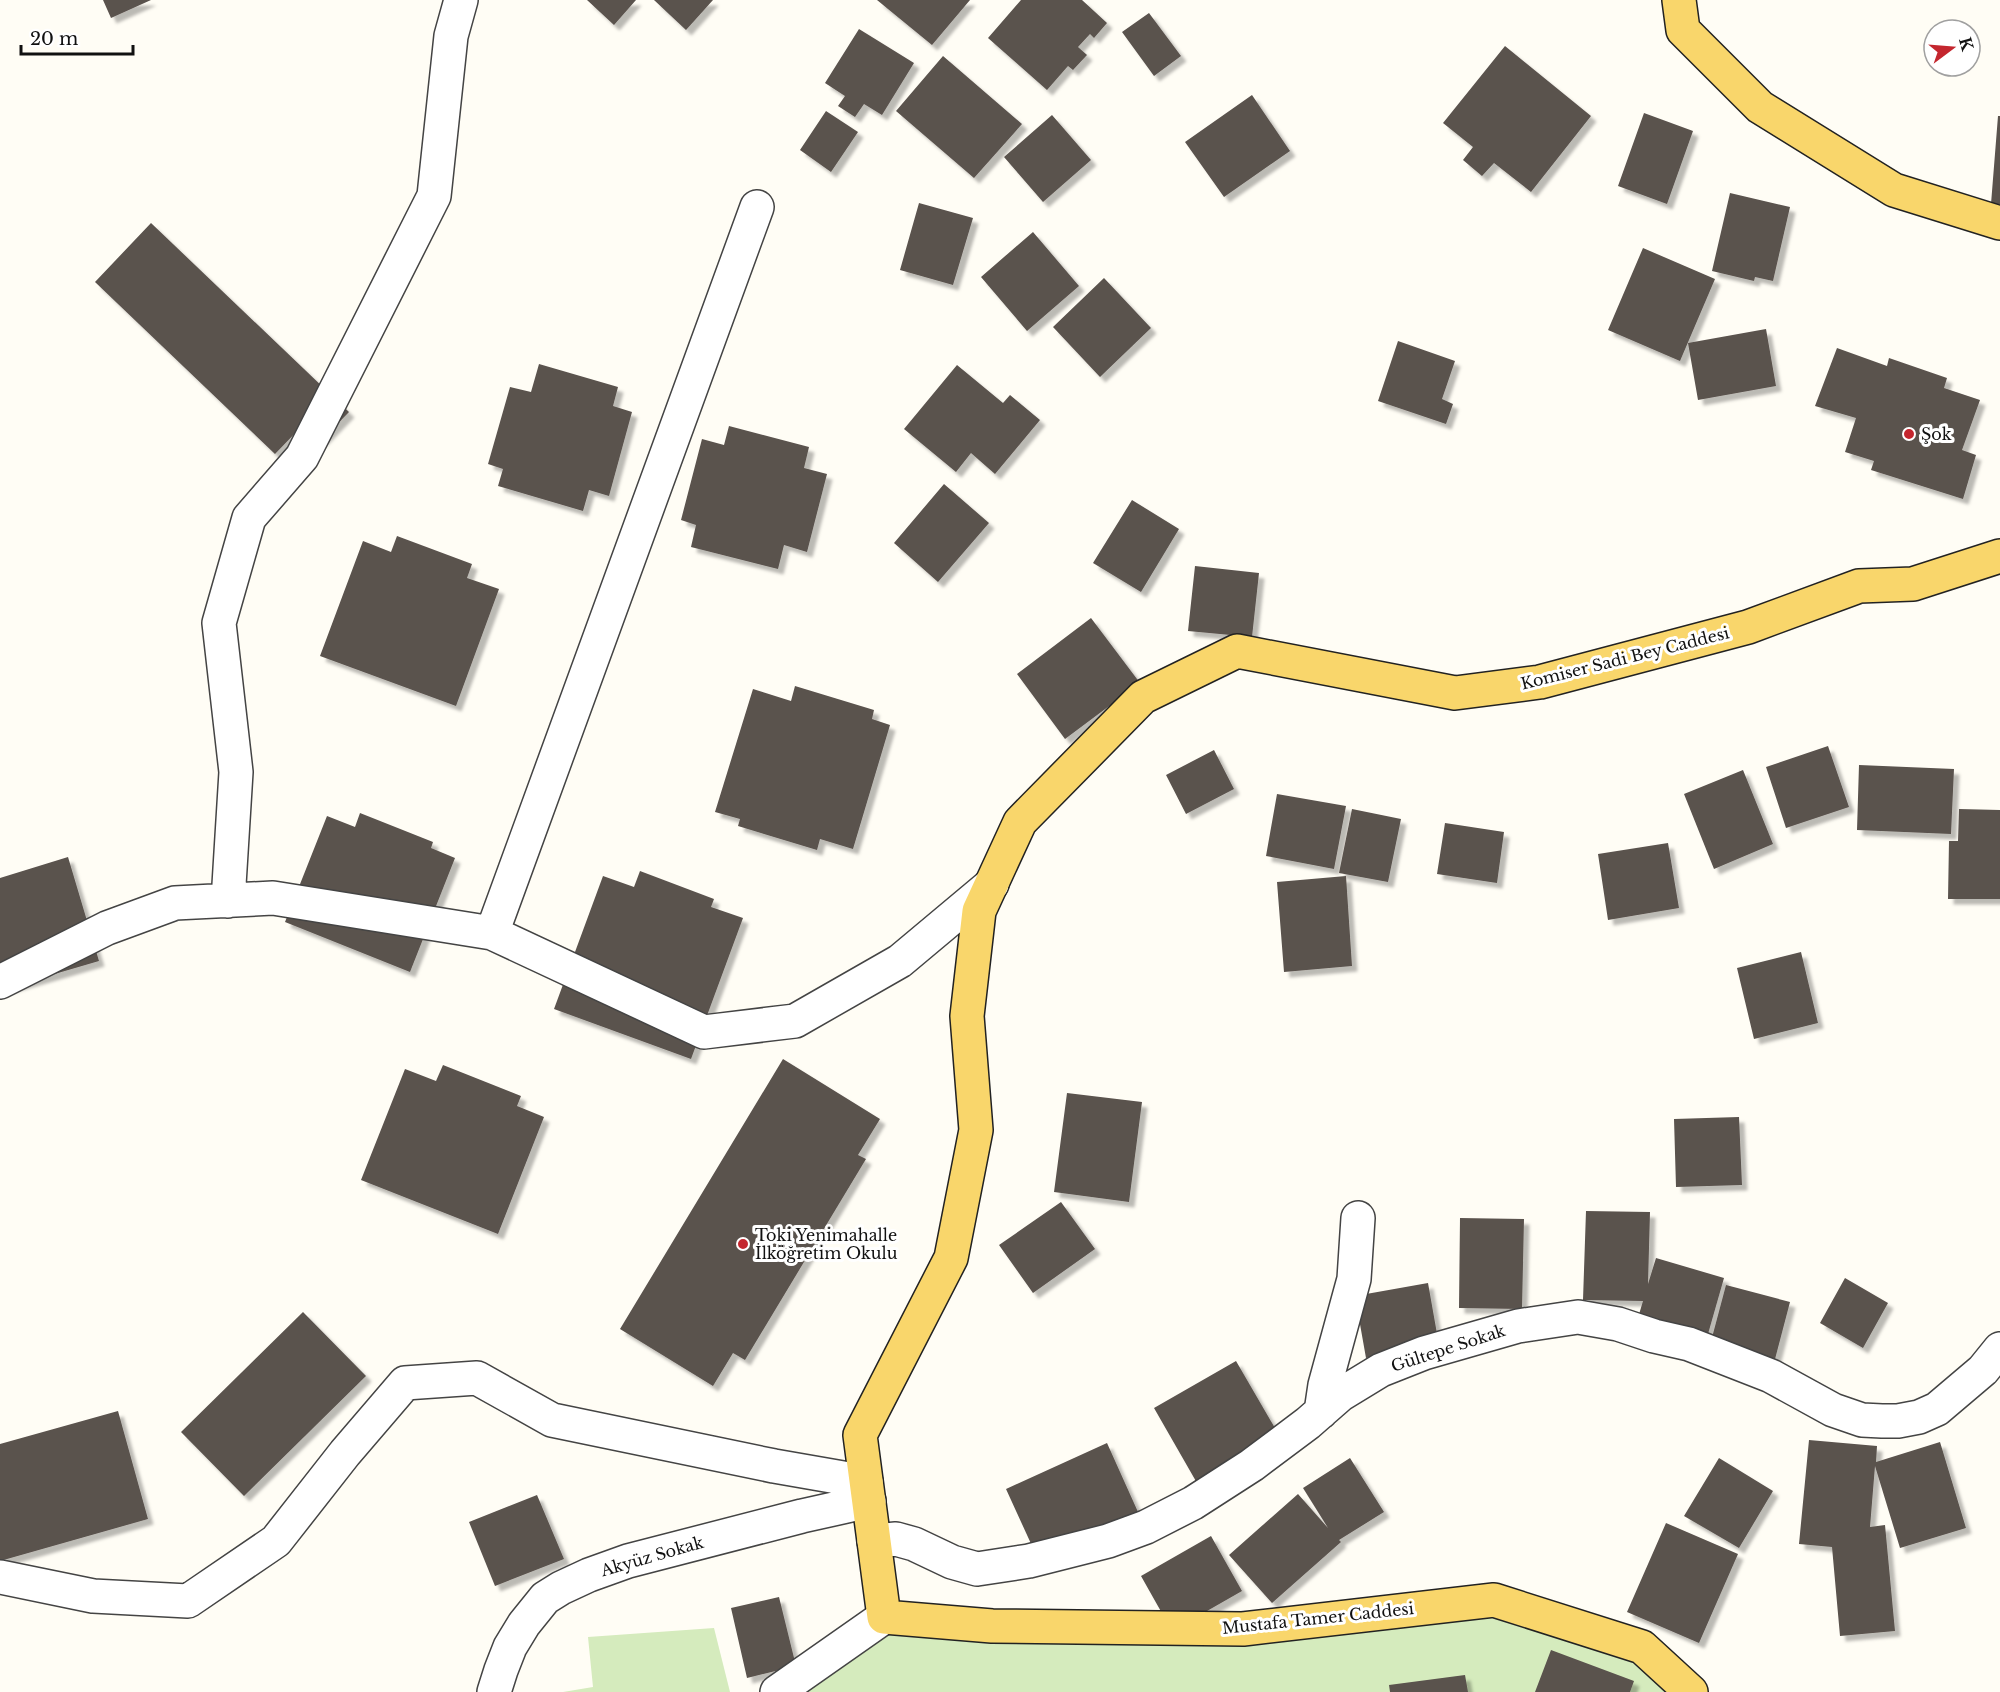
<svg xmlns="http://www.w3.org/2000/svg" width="2000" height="1692" font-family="'Libre Baskerville',serif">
<defs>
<filter id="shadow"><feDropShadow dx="5.5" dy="5.5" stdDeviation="1.5" flood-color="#0004"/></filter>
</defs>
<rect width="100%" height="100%" fill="#fffdf5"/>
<!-- green -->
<path fill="#d5ebbd" d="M1494 1600 1642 1647 1691 1692H777L884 1617 992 1626Z
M714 1628 730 1692H563L593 1687 588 1637Z"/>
<!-- building -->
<path fill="#5a524d" filter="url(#shadow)" d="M103 0H151L111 18Z
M587 0H636L614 25Z
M654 0H713L686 30Z
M877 0H970L932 45Z
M1021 0H1082L1107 23 1094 38 1090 34 1078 47 1087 55 1073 70 1068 66 1047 90 988 38Z
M1149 13 1181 56 1154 76 1122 32Z
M859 29 914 63 882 115 864 104 855 117 838 106 845 96 825 83Z
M1505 46 1591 116 1531 192 1494 163 1482 176 1463 160 1473 147 1443 123Z
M943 56 1022 124 974 178 896 111Z
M1252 95 1290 151 1224 197 1185 142Z
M826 111 858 132 831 172 800 150Z
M1644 113 1693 131 1667 204 1618 186Z
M1052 115 1091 160 1043 202 1004 157Z
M1998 116H2000V204H1991Z
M1730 193 1790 207 1773 281 1755 277 1754 281 1712 271Z
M919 203 973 218 953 285 900 270Z
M151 223 349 412 321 441 303 425 275 454 95 282Z
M1033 232 1079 286 1027 331 981 277Z
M1643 248 1715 279 1680 361 1608 330Z
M1104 278 1151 328 1100 377 1053 327Z
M1766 329 1776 386 1698 400 1688 343Z
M1398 341 1455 361 1442 399 1453 404 1446 424 1378 401Z
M1837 348 1887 366 1889 358 1947 378 1944 388 1980 400 1962 450 1976 455 1963 499 1871 470 1874 461 1845 452 1856 418 1815 406Z
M539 364 618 387 613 406 632 412 609 496 589 490 583 511 498 486 503 469 488 464 510 387 531 392Z
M957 365 1003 403 1010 395 1040 420 995 474 971 453 956 472 904 429Z
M729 426 809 447 804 468 827 474 807 552 784 545 778 569 691 547 696 525 681 520 702 439 724 445Z
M944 484 989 523 938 582 894 543Z
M1132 500 1179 529 1141 592 1093 563Z
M397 536 472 564 467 578 499 589 456 706 320 656 363 541 391 552Z
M1195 566 1259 573 1252 637 1188 631Z
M1091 618 1140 683 1065 739 1017 674Z
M795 686 874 710 872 719 890 725 853 849 820 839 817 850 738 826 740 819 715 812 753 689 791 701Z
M1828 746 1849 807 1786 828 1766 767Z
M1214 750 1234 789 1186 814 1166 775Z
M1859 765 1954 769 1951 834 1857 830Z
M1743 770 1773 844 1714 869 1684 794Z
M1277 794 1346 806 1334 869 1266 856Z
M1352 809 1401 819 1388 882 1339 873Z
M1959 809 2000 810V899H1948L1949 841H1958Z
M360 813 433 842 431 848 455 858 410 972 285 922 327 816 355 827Z
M1445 823 1504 832 1497 883 1437 874Z
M1668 843 1679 908 1608 920 1598 854Z
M68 857 99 961 0 990V878Z
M640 871 714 899 711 907 743 918 691 1059 554 1009 603 876 634 887Z
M1346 876 1352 966 1284 972 1277 882Z
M1801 952 1818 1023 1754 1039 1737 968Z
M783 1059 880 1119 858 1155 866 1159 745 1360 733 1353 713 1386 620 1329Z
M443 1065 521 1096 517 1106 544 1117 498 1234 361 1180 405 1069 436 1081Z
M1067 1093 1142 1102 1129 1202 1054 1192Z
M1739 1117 1742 1185 1676 1187 1674 1119Z
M1061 1202 1095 1249 1033 1293 999 1245Z
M1586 1211 1650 1212 1648 1284 1656 1258 1724 1278 1706 1341 1637 1321 1643 1301 1583 1300Z
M1460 1218 1524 1219 1522 1309 1459 1308Z
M1845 1278 1888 1303 1863 1348 1820 1323Z
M1428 1283 1439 1345 1366 1358 1355 1296Z
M1726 1285 1790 1302 1774 1363 1710 1345Z
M303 1312 366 1376 244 1496 181 1432Z
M1236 1361 1279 1435 1197 1483 1154 1408Z
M118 1411 148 1519 0 1561V1444Z
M1809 1440 1877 1446 1876 1462 1940 1442 1966 1528 1900 1548 1875 1466 1870 1527 1885 1525 1895 1631 1840 1636 1832 1547 1799 1544Z
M1107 1443 1138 1512 1038 1559 1006 1489Z
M1350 1458 1384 1512 1339 1540 1341 1542 1272 1603 1229 1555 1298 1494 1328 1528 1303 1488Z
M1719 1458 1773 1491 1739 1548 1684 1516Z
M537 1495 564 1559 495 1586 469 1522Z
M1666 1523 1738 1554 1699 1643 1627 1612Z
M1211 1536 1242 1591 1172 1631 1141 1576Z
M779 1597 796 1666 747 1678 731 1608Z
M1551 1650 1634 1681 1630 1692H1535Z
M1465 1675 1468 1692H1390L1389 1685Z"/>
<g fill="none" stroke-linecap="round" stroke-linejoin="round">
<!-- minor casing -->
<g stroke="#444" stroke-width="36">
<path id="minor" d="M228 901 236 772 219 623 249 518 302 457 434 196 451 36 461 0
M492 933 757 207
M0 982 107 928 175 903 273 898 492 933 704 1032 795 1021 900 961 992 884
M1321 1412 1325 1385 1354 1279 1358 1218
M874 1541 896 1539 914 1544 952 1562 977 1569 1029 1561 1108 1541 1146 1527 1193 1503 1252 1465 1308 1423 1340 1395 1381 1370 1424 1353 1518 1326 1578 1317 1618 1324 1654 1336 1689 1344 1771 1376 1833 1410 1862 1420 1882 1421H1898L1919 1417 1937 1409 1983 1370 2000 1349
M0 1577 93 1596 188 1601 276 1541 345 1453 405 1383 477 1378 552 1420 774 1466 866 1482
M494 1692 501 1670 510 1647 524 1624 545 1598 561 1588 589 1575 628 1561 802 1516 869 1501
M777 1692 884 1617"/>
</g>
<!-- major casing -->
<g stroke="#222" stroke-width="36">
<path id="major" d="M1679 0 1683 30 1760 107 1894 190 2000 223
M1691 1692 1642 1647 1494 1600 1243 1629 992 1626 884 1617 860 1435 951 1258 976 1130 967 1016 979 911 1020 822 1143 697 1237 651 1455 693 1540 682 1748 627 1859 586 1913 584 2000 556"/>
</g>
<!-- minor -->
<use href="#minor" stroke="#fff" stroke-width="33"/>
<!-- major -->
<use href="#major" stroke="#f9d66b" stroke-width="33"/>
</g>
<!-- markers -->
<g fill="#c4262e" stroke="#fff" stroke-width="2">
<circle cx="1909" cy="434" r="6"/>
<circle cx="743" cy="1244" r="6"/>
</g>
<g text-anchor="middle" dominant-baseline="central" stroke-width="6" stroke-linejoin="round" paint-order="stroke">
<!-- poi labels -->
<g font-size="16" fill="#111" stroke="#fff" text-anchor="start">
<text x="1921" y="434">Şok</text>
<text x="755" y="1235">Toki Yenimahalle<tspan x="755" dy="18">İlköğretim Okulu</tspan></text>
</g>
<!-- street labels -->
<g font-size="16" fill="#111" stroke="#fff">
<text transform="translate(1625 658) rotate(-14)">Komiser Sadi Bey Caddesi</text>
<text transform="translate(1448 1348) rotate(-18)">Gültepe Sokak</text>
<text transform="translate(652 1556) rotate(-16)">Akyüz Sokak</text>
<text transform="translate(1318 1618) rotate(-6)">Mustafa Tamer Caddesi</text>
</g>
</g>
<!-- north arrow -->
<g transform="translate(1952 48) rotate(74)"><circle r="28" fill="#ffffff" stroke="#a0a0a0" stroke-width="1.5"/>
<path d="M0-4.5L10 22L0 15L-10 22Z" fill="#c4262e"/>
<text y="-9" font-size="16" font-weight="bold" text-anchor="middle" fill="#111111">K</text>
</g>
<!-- scale -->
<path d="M21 45v9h112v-9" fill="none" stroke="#111111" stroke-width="3"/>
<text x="30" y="45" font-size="18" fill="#111111" stroke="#ffffff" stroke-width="4.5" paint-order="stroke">20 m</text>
</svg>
